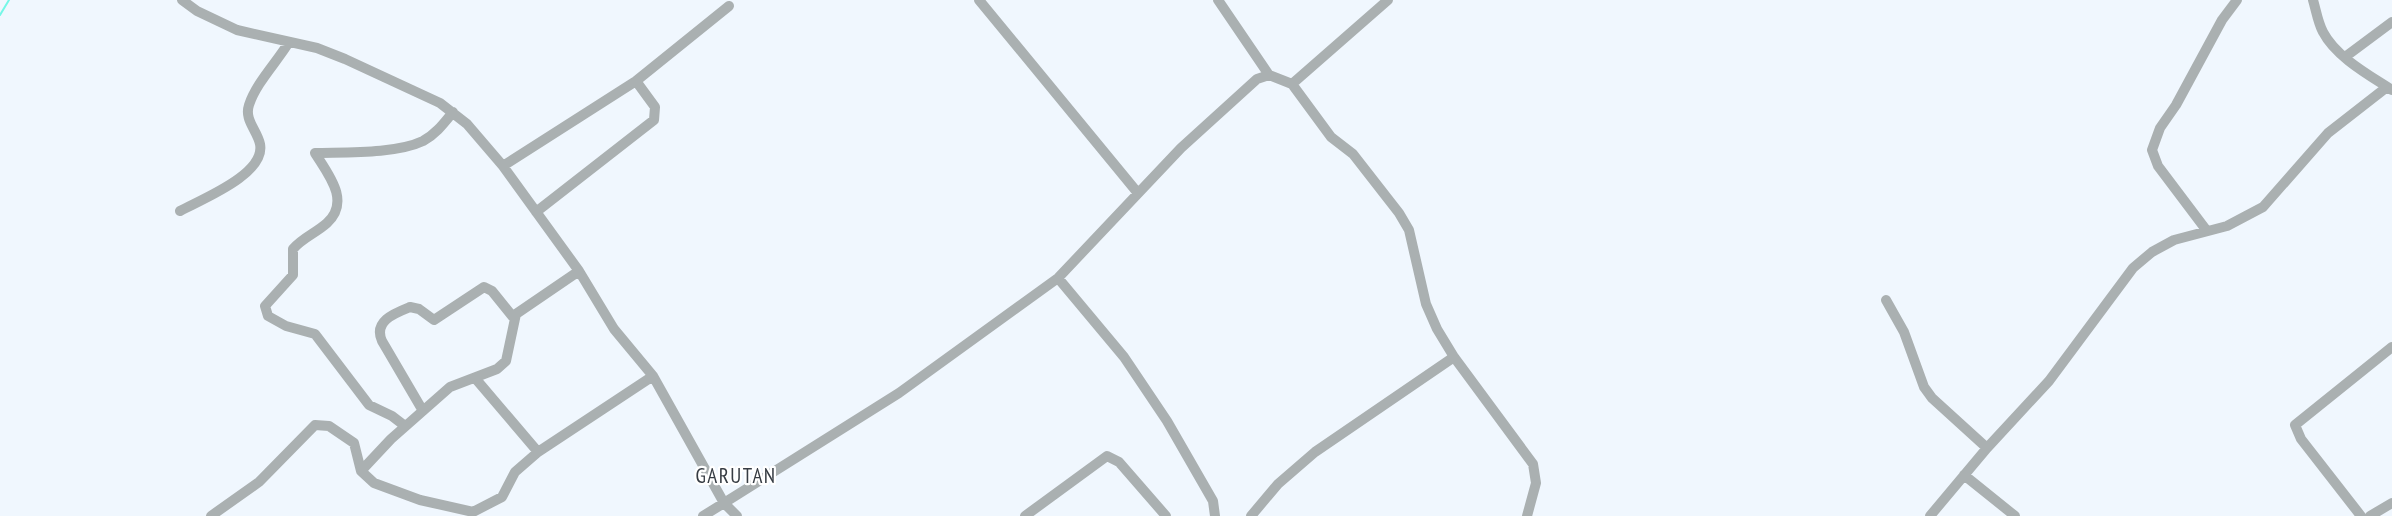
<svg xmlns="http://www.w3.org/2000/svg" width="2392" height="516" font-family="'PT Sans Narrow',sans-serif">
<rect width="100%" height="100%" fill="#f0f7fe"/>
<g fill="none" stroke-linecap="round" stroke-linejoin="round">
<!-- stream -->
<path stroke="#75f7e7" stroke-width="2" d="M0 15 9 0"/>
<!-- minor -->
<path stroke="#aab0b1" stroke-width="10" d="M182 0 197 11 237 30 317 48 345 59 440 103 467 124 503 166 579 271 614 329 653 376 724 503 899 393 1058 278 1181 148 1257 79 1269 75 1292 84 1331 137 1353 154 1399 213 1409 230 1426 304 1437 329 1454 357 1533 464 1536 483 1527 516
M979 0 1137 192
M1218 0 1269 75
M2313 0C2316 10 2318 23 2323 32 2336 57 2369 75 2392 90
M2345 57 2392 22
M1292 84 1388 0
M503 166 636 81 729 6
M180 211C202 199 266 174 260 144 257 130 244 120 249 105 256 83 277 62 289 42
M536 212 654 120 655 107 636 81
M2207 231 2158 166 2152 150 2160 128 2176 105 2222 20 2237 0
M1058 278 1124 357 1167 421 1213 501 1215 516
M1886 300 1904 332 1924 387 1932 398 1987 448
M475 378 538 452 653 376
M423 411 382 341C373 321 395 313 410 307L419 309 434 320 484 287 492 291 513 317
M405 426 392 416 369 405 315 334 286 326 268 316 265 306 293 275V249C302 238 316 233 327 223 351 201 328 174 315 153 345 152 396 154 423 141 436 134 444 123 453 112
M361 471 391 439 450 387 497 369 506 361 516 314 579 271
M1964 475 2015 516
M211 516 259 482 315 425 329 426 354 443 361 471 374 483 420 500 473 512 502 497 515 472 538 452
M703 516 724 503 737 516
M1025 516 1107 456 1119 462 1166 516
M1251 516 1278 484 1315 452 1454 357
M1930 516 1987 448 2049 381 2133 268 2152 252 2174 240 2227 226 2263 207 2328 133 2387 87
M2361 516 2301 439 2295 425 2392 347
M2370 516 2392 503"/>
</g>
<g text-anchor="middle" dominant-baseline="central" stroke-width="4.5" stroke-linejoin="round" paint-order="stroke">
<!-- quarter labels -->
<g font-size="21" letter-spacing="1.5" fill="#363c43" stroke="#fff">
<text x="736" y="475">GARUTAN</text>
</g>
</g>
</svg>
